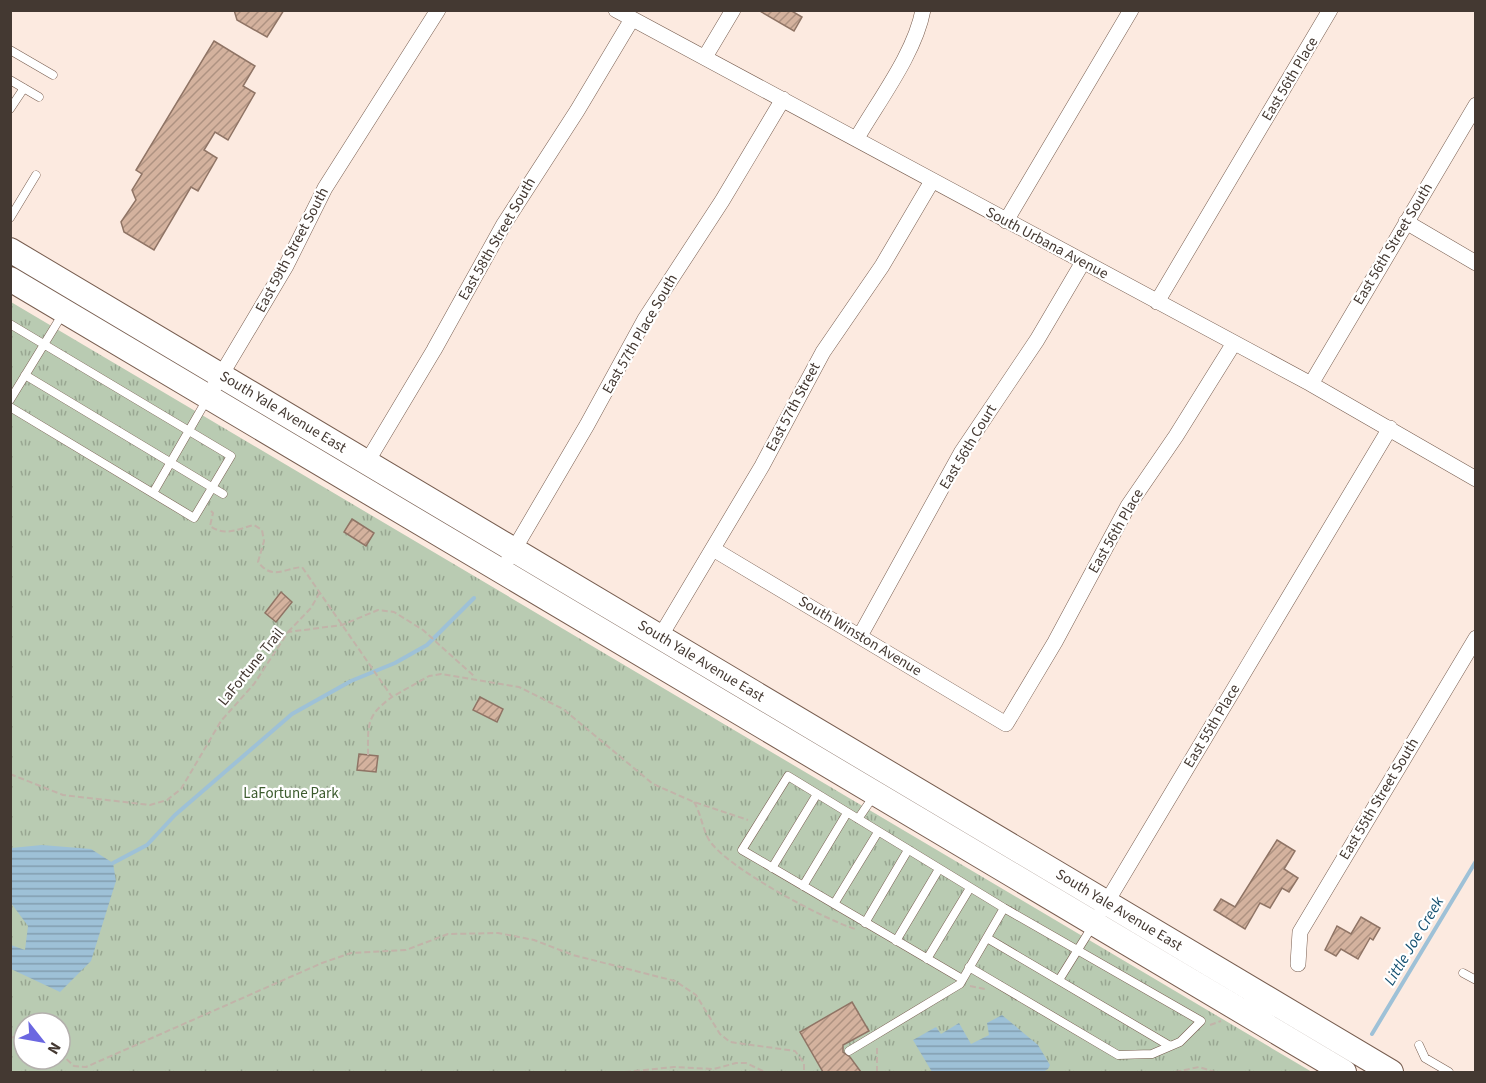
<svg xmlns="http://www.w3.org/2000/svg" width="1486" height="1083" font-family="'Source Sans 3',sans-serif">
<defs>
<pattern id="park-tufts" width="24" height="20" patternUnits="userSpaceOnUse" patternTransform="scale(1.5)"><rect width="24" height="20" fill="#b9cbb2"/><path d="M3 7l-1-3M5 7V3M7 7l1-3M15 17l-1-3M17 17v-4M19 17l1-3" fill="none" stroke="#98a691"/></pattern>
<pattern id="water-rules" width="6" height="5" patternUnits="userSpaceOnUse" patternTransform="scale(1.5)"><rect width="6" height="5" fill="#9ec1d7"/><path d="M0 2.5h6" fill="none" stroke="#829eaf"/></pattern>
<pattern id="building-hatch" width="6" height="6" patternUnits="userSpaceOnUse" patternTransform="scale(1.5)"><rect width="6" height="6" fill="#d4b29e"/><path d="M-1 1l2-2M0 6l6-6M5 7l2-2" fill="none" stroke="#ae9281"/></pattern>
</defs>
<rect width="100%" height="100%" fill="#fceae0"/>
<!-- park -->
<path fill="url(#park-tufts)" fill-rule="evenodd" d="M11 302 1312 1072H11ZM24 1023H60V1059H24Z"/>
<!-- water -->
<path fill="url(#water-rules)" d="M42 845 91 849 113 863 116 881 91 961 60 992 11 969V945L25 950 28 926 11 903V848Z
M1002 1015 1038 1045 1050 1065 1048 1069 1043 1072H932L913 1040 936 1027 941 1034 959 1023 971 1044 989 1035 987 1023Z"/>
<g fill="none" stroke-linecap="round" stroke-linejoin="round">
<!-- stream -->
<path stroke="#9ec1d7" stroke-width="4" d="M113 863 147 845 175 815 292 714 351 681 395 663 427 645 474 598
M1372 1034 1476 861"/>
</g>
<!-- building -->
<path fill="url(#building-hatch)" stroke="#8f7465" stroke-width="1.5" d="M234 10H284L267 37 237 20Z
M758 10H790L802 17 794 31Z
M214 41 255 66 243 86 255 93 228 140 215 132 204 150 217 158 198 191 191 187 154 250 124 232 121 222 136 200 132 190 142 174 136 170Z
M352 519 374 533 366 546 344 532Z
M281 592 292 602 276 622 265 613Z
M480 697 503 709 497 722 473 710Z
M359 754 378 756 376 772 357 770Z
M1277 840 1295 851 1284 869 1298 878 1289 892 1282 888 1270 908 1260 903 1245 929 1214 910 1221 899 1235 907Z
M1361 917 1380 928 1373 940 1370 938 1358 959 1341 949 1336 956 1325 950 1337 926 1351 934Z
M852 1002 869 1031 843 1045V1052L850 1057 861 1072H823L800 1032Z"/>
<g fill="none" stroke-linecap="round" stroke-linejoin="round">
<!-- lane casing -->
<g stroke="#775d4f" stroke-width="9">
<path id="lane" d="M10 50 53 75
M10 80 39 97
M10 109 24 88
M10 218 36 175
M10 324 231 456 194 518 10 407
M25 375 223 494
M10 400 62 315
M153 493 206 401
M858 819 873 797
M772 868 817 794
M803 886 847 813
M834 904 878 832
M865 923 908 850
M987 938 1170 1046
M896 941 939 869
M927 959 970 888
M1463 973 1476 980
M962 979 742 850 788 776 1004 908 1201 1021 1180 1042 1152 1054 1118 1055 969 967
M1059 980 1092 927
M1419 1045 1425 1058 1449 1072
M849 1051 960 984 1004 908"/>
</g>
<!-- street casing -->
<g stroke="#775d4f" stroke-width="16">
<path id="street" d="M616 10 1311 384 1476 479
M705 57 733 10
M857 138C879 100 915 53 923 10
M1006 221 1131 10
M1406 222 1476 263
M1157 302 1330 10
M1311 384 1476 105
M208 397 286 266 325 188 438 10
M367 462 434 350 504 224 577 111 632 19
M713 549 1006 724 1055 642 1128 506 1176 436 1234 343
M509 558 587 425 645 319 722 201 783 99
M860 636 961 453 1037 340 1083 262
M660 637 762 466 823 352 882 266 932 181
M1102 910 1390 428
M1298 964 1300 932 1476 638"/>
</g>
<!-- primary casing -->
<g stroke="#775d4f" stroke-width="26">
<path id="primary" d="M10 250 1391 1072
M10 279 1344 1072"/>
</g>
<!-- path -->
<path stroke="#c2b3a9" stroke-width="2" stroke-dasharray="6 3" stroke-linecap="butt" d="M211 511 213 513 210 526C226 537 237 529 254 525L262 530 264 541 258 562C272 580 283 569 302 567L392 697 429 676 441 674 519 687 563 709 653 784 694 802 748 820
M288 632 311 608 320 592
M368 755C368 724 366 716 392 697
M10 774 63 795 150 805 167 800 181 789 221 721 254 684 288 632 342 625 378 610 394 612 423 630 475 677
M694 802C702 815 703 834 712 844 734 871 821 918 855 929
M970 986 985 989
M1210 1025 1221 1021
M10 1038 24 1034
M60 1053 74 1066 86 1067 322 963 351 953 406 950 448 934 498 933 534 940 573 955 675 981 696 995 720 1034 730 1042 795 1051 804 1063V1072
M625 1072 674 1067 714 1069 736 1063H746L765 1072
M877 1072V1047
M1061 1072H1063
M1175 1072 1199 1067 1215 1072"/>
<!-- lane -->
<use href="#lane" stroke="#fff" stroke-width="8"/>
<!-- street -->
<use href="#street" stroke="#fff" stroke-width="15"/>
<!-- primary -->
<use href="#primary" stroke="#fff" stroke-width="24"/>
</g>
<g text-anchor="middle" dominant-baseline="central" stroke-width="4.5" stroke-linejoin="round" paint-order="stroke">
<!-- street labels -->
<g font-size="15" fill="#443932" stroke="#fff">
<text transform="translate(1290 79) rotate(-59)">East 56th Place</text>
<text transform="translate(497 239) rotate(-60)">East 58th Street South</text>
<text transform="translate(1047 243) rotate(28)">South Urbana Avenue</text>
<text transform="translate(1393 244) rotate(-59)">East 56th Street South</text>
<text transform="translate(292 250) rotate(-62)">East 59th Street South</text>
<text transform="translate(640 334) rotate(-60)">East 57th Place South</text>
<text transform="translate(793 407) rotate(-62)">East 57th Street</text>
<text transform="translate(283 412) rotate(31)">South Yale Avenue East</text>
<text transform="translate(968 447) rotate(-59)">East 56th Court</text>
<text transform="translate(1116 531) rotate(-60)">East 56th Place</text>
<text transform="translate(860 636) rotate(31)">South Winston Avenue</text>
<text transform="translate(701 661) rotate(31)">South Yale Avenue East</text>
<text transform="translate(251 667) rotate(-51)">LaFortune Trail</text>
<text transform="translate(1212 726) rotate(-59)">East 55th Place</text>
<text transform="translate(1379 799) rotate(-59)">East 55th Street South</text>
<text transform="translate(1119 910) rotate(31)">South Yale Avenue East</text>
</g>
<!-- park labels -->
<g font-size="15" fill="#3c5b2e" stroke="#fff">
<text x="291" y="793">LaFortune Park</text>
</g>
<!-- water labels -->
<g font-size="16" font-style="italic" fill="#165171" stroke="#fff">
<text transform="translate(1414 941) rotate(-59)">Little Joe Creek</text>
</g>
</g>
<!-- border -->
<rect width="1486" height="1083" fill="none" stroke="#443932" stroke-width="24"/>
<!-- north arrow -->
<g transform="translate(42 1041) rotate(121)"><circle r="28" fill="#ffffff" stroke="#b4b0ad" stroke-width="1.5"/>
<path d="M0-4.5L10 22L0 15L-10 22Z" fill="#6b67e1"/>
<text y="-9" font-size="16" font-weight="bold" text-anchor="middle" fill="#443932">N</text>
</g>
</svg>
